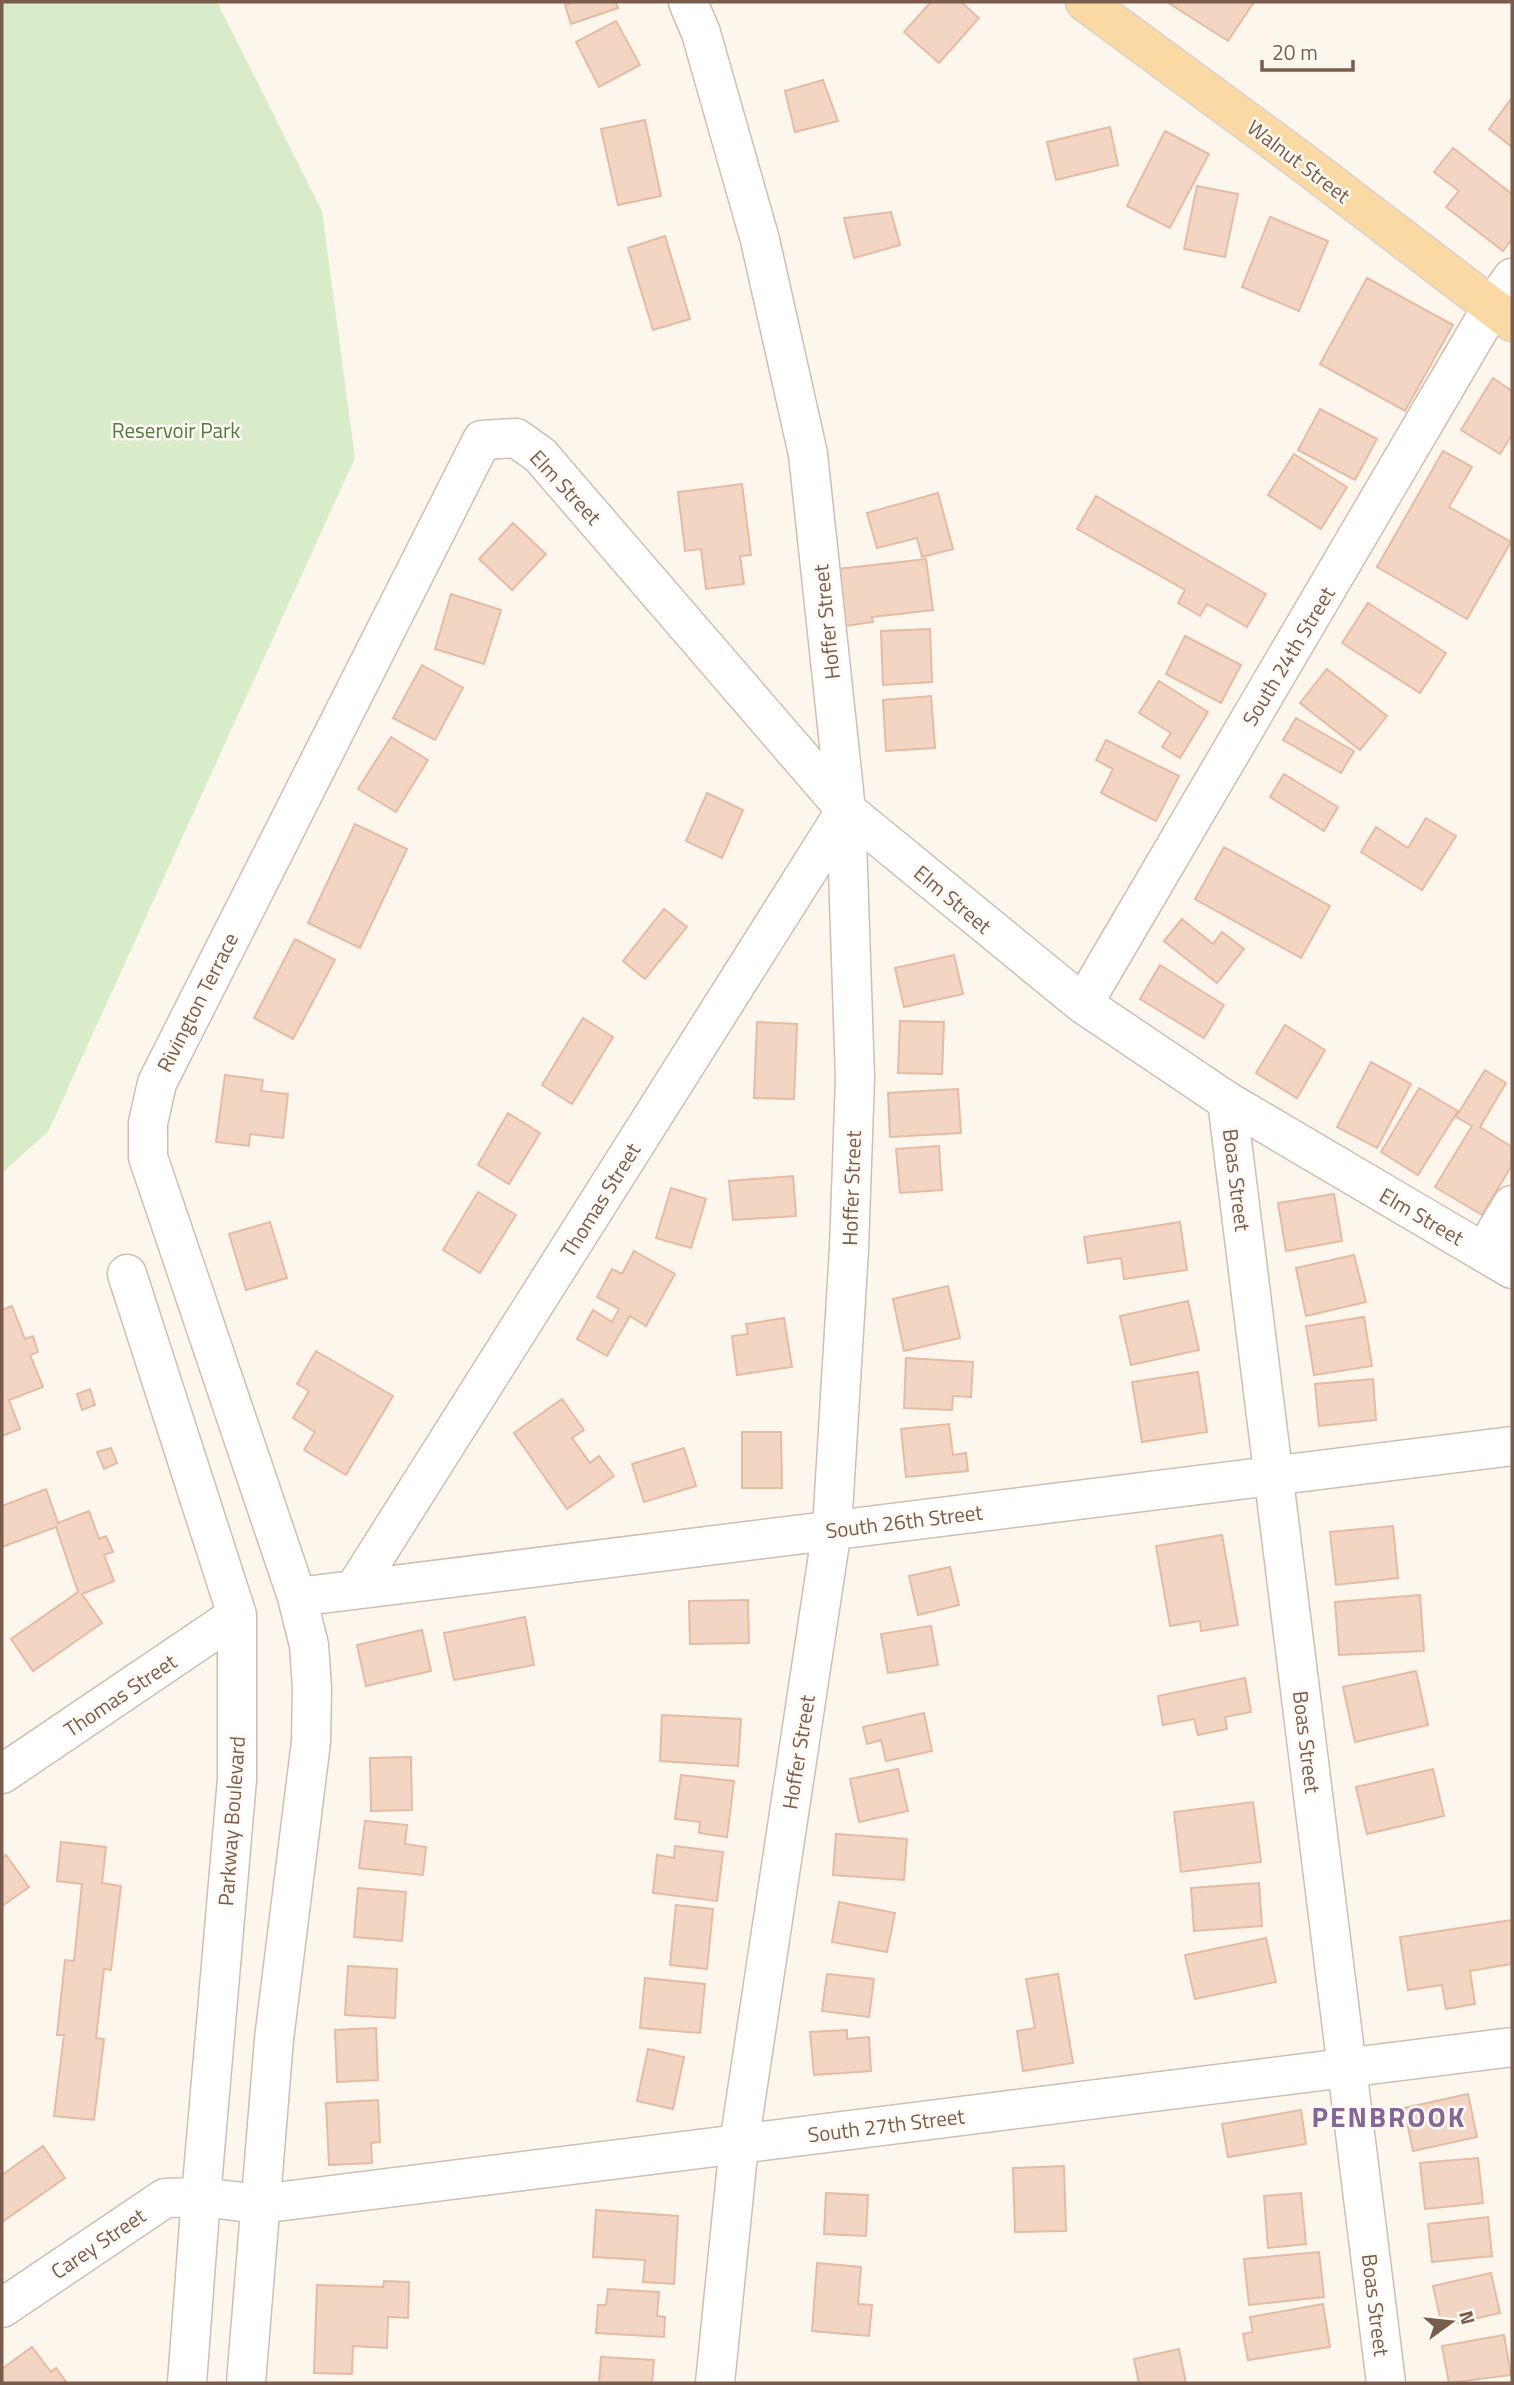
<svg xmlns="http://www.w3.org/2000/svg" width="1514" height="2385" font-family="'Titillium Web',sans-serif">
<rect width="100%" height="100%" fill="#fdf6ec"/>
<!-- green -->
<path fill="#d8ecc9" d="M2 2H217L322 211 355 458 48 1132 2 1173Z"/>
<!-- building -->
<path fill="#f3d5c3" stroke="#e6bba3" stroke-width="2" d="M574 2H616L618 8 571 24 565 5Z
M931 2H961L979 18 939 63 904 32Z
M1167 2H1254L1228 41Z
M616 21 640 65 599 87 576 42Z
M823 80 838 121 795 132 785 91Z
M1511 99 1512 100V147L1489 129Z
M645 120 661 196 618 205 601 129Z
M1110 127 1118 165 1056 180 1047 142Z
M1165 131 1209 154 1170 228 1127 206Z
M1453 148 1512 194V239L1503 251 1446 207 1459 191 1434 172Z
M1197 186 1238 194 1225 257 1184 249Z
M891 212 900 245 854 258 844 218Z
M1270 217 1328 241 1299 311 1242 287Z
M665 236 690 319 653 330 628 248Z
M1367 278 1453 325 1405 411 1320 364Z
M1493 378 1512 391V435L1500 454 1461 430Z
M1320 409 1377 439 1355 480 1298 450Z
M1443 451 1472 467 1449 507 1511 542 1467 619 1377 567Z
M1294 454 1347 487 1321 529 1268 495Z
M742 484 751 555 740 556 744 584 706 589 701 549 685 551 678 492Z
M938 493 953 549 922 557 917 538 877 548 867 513Z
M1096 496 1266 594 1247 627 1207 604 1200 616 1178 603 1185 590 1077 529Z
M513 523 546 554 512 590 479 559Z
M926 559 933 610 872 617 873 622 845 626 838 569Z
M451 594 501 610 484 664 435 649Z
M1368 603 1446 653 1420 693 1342 643Z
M930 629 932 682 883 685 881 631Z
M1185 636 1241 665 1221 703 1166 674Z
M422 665 463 688 435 740 393 718Z
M1327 669 1387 716 1360 750 1300 703Z
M1159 681 1208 712 1180 758 1162 747 1171 733 1139 713Z
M931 696 935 748 886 751 883 700Z
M1296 718 1354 751 1341 773 1283 740Z
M391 737 428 760 396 812 358 789Z
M1106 740 1179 776 1156 821 1101 793 1113 769 1096 760Z
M1284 774 1338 807 1324 831 1270 797Z
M707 793 743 810 722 858 686 841Z
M1426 818 1456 836 1422 890 1361 852 1376 827 1408 848Z
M355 824 407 849 360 948 308 923Z
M1224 847 1330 906 1301 958 1195 899Z
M664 909 687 927 645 979 623 961Z
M1182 919 1213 944 1222 932 1244 949 1217 983 1164 941Z
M295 939 335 960 293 1039 254 1018Z
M954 955 963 994 904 1007 895 968Z
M1160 965 1224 1005 1204 1038 1140 999Z
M583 1018 613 1037 572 1104 542 1085Z
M900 1021 944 1022 942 1074 898 1073Z
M757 1022 797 1024 794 1099 754 1098Z
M1285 1025 1325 1050 1297 1098 1256 1073Z
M1371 1062 1411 1084 1377 1148 1337 1127Z
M1485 1070 1506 1083 1480 1127 1512 1147V1165L1482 1215 1435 1187 1472 1126 1456 1117Z
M225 1075 263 1080 261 1091 288 1094 283 1138 250 1134 249 1146 216 1142Z
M1419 1088 1458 1111 1418 1175 1381 1152Z
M958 1089 961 1133 890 1137 888 1093Z
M508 1113 540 1133 509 1184 478 1165Z
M939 1146 942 1190 900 1193 896 1149Z
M793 1176 796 1216 733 1220 729 1181Z
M671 1188 706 1199 691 1248 656 1238Z
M478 1192 516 1215 480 1273 443 1250Z
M1334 1194 1342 1241 1286 1251 1278 1203Z
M270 1222 287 1278 246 1290 229 1234Z
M1180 1222 1187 1270 1124 1279 1121 1258 1088 1263 1084 1237Z
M634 1251 675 1274 646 1326 630 1316 607 1356 577 1339 593 1310 612 1322 619 1309 597 1297 612 1269 622 1274Z
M1354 1255 1366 1302 1306 1316 1296 1268Z
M948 1286 960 1338 904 1351 893 1299Z
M1188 1301 1199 1350 1131 1365 1120 1316Z
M12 1306 25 1339 33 1336 38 1352 30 1355 43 1387 9 1400 20 1429 2 1436V1310Z
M1364 1317 1372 1366 1314 1375 1306 1326Z
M784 1318 792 1367 737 1375 732 1336 748 1334 746 1324Z
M316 1351 393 1396 346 1475 304 1450 315 1432 293 1418 309 1391 297 1384Z
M906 1358 973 1362 971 1397 953 1396 952 1410 904 1408Z
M1198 1372 1207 1432 1142 1442 1132 1382Z
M1373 1379 1376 1420 1319 1426 1315 1384Z
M90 1389 95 1405 82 1410 77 1394Z
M562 1399 584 1430 572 1438 590 1463 599 1456 614 1476 567 1509 514 1433Z
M949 1424 953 1455 966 1453 968 1471 906 1477 901 1429Z
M742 1432H781L782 1488H742Z
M111 1448 117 1463 104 1469 97 1452Z
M684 1448 696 1486 644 1502 632 1464Z
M46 1489 58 1523 89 1511 99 1539 106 1536 113 1552 104 1555 114 1581 82 1594 102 1623 33 1671 11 1639 78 1592 56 1527 2 1547V1506Z
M1393 1526 1398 1578 1336 1585 1330 1532Z
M1222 1535 1238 1625 1201 1631 1200 1621 1170 1626 1156 1546Z
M950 1567 959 1605 918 1615 909 1576Z
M1420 1595 1424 1651 1339 1655 1335 1602Z
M748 1600 749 1643 690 1644 689 1601Z
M525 1617 534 1665 454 1680 444 1633Z
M931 1626 938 1665 888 1673 881 1634Z
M422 1630 431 1671 366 1686 357 1645Z
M1416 1671 1428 1725 1355 1742 1343 1687Z
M1245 1678 1251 1712 1225 1717 1227 1729 1198 1735 1194 1719 1163 1725 1158 1696Z
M924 1713 932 1751 886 1761 881 1740 867 1744 863 1727Z
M662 1715 741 1719 738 1766 660 1761Z
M411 1757 412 1810 371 1811 370 1758Z
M898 1769 908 1811 859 1822 850 1779Z
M1433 1769 1444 1816 1367 1834 1356 1787Z
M681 1775 734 1781 727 1837 699 1833 700 1822 675 1819Z
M1253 1802 1261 1862 1181 1872 1174 1812Z
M365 1821 407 1825 405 1844 426 1847 423 1875 359 1868Z
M836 1834 907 1839 904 1880 833 1875Z
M61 1842 106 1847 102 1883 121 1886 111 1970 104 1969 96 2038 104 2039 94 2120 54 2116 64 2035H57L65 1960 74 1961 82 1884 57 1881Z
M675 1846 723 1852 717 1901 653 1893 657 1855 674 1858Z
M6 1855 29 1887 2 1906V1858Z
M1259 1883 1262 1926 1194 1931 1191 1888Z
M358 1888 406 1892 402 1941 354 1937Z
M839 1902 895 1913 887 1952 832 1942Z
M676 1905 713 1909 707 1969 670 1965Z
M1512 1920V1964L1470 1971 1475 2004 1446 2009 1442 1985 1408 1990 1400 1937Z
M1266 1938 1276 1982 1195 1999 1185 1955Z
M348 1966 397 1969 395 2018 345 2015Z
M827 1974 874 1979 869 2017 822 2011Z
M1058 1974 1073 2063 1023 2071 1017 2031 1035 2028 1026 1979Z
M645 1978 705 1984 700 2033 640 2028Z
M376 2028 378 2080 337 2082 335 2030Z
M847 2030V2039L869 2037 871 2071 814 2075 810 2032Z
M648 2049 684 2057 673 2109 637 2101Z
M1468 2094 1477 2137 1413 2151 1404 2108Z
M378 2100 380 2142 371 2143 372 2163 329 2165 326 2103Z
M1301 2110 1306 2144 1228 2157 1222 2124Z
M43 2146 65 2178 2 2222V2175Z
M1478 2158 1483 2203 1425 2209 1420 2163Z
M1064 2166 1066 2231 1015 2232 1013 2168Z
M826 2193 868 2195 866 2236 824 2234Z
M1301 2193 1306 2244 1268 2248 1264 2196Z
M596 2210 678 2216 674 2284 643 2282 645 2260 593 2257Z
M1488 2217 1492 2256 1432 2262 1428 2224Z
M1319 2252 1324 2297 1249 2305 1244 2259Z
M817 2263 861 2267 858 2304 872 2305 869 2336 812 2331Z
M1491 2273 1500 2313 1442 2326 1433 2286Z
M384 2281 409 2282 408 2318 388 2317 387 2348 353 2346 352 2374 314 2373 317 2285 383 2287Z
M608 2289 659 2292 657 2316 665 2317 664 2337 596 2333 598 2305H606Z
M1323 2304 1330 2347 1248 2360 1243 2334 1253 2332 1250 2317Z
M1504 2335 1511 2375 1449 2383 1442 2346Z
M32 2347 51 2372 56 2368 67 2383H2V2369Z
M1179 2349 1186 2383H1139L1134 2359Z
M601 2357 654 2360 652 2383H599Z"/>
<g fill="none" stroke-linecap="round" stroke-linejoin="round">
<!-- minor casing -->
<g stroke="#d1beb0" stroke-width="41">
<path id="minor" d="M688 2 701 33 760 240 808 454 846 810 855 1078 849 1249 832 1529 739 2144 715 2383
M1083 1004 1492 307 1512 278
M1227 1101 1386 2383
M1484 1252 1512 1205
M127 1274 237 1615V1779L201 2197 187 2383
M354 1590 846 810
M297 1597 1512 1446
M2 1774 237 1615
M2 2308 165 2198 201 2197 260 2204 1512 2047
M246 2383 274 2039 311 1742 312 1688 309 1645 297 1597 148 1157V1123L157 1083 482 440 516 438 540 455 846 810 1083 1004 1227 1101 1512 1269"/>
</g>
<!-- major casing -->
<g stroke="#dad1cd" stroke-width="41">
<path id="major" d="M1085 2 1301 161 1512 322"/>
</g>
<!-- minor -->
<use href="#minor" stroke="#fff" stroke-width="38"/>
<!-- major -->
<use href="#major" stroke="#fbd9a5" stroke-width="38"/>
</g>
<g text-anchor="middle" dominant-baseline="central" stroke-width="5" stroke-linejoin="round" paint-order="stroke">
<!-- street labels -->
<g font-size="21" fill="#7a5c4d" stroke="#fffaf3">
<text transform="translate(1299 161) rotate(37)">Walnut Street</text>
<text transform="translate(566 487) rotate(47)">Elm Street</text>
<text transform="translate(826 622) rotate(-96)">Hoffer Street</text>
<text transform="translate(1288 656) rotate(-59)">South 24th Street</text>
<text transform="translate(953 899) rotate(40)">Elm Street</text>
<text transform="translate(197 1002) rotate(-63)">Rivington Terrace</text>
<text transform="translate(1237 1180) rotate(83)">Boas Street</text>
<text transform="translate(851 1188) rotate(-88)">Hoffer Street</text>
<text transform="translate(600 1200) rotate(-58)">Thomas Street</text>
<text transform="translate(1422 1216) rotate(30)">Elm Street</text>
<text transform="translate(904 1521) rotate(-7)">South 26th Street</text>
<text transform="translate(120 1695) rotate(-34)">Thomas Street</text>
<text transform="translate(1307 1742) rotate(83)">Boas Street</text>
<text transform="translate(798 1752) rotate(-81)">Hoffer Street</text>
<text transform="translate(231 1821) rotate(-86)">Parkway Boulevard</text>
<text transform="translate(886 2125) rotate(-7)">South 27th Street</text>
<text transform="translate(98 2243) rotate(-34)">Carey Street</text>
<text transform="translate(1376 2305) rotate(83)">Boas Street</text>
</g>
<!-- park labels -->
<g font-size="21" fill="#537a41" stroke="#fffaf3">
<text x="176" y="430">Reservoir Park</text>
</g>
<!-- district labels -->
<g font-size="28" font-weight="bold" letter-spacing="2" fill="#846695" stroke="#fffaf3">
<text x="1389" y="2116">PENBROOK</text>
</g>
</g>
<!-- border -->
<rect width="1514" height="2385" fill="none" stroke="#7a5c4d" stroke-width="7"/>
<!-- north arrow -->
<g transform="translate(1451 2322) rotate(75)" stroke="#fffaf3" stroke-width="5" paint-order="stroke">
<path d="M0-5L12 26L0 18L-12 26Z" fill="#7a5c4d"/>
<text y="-10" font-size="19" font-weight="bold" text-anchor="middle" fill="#7a5c4d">N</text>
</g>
<!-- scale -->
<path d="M1262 60v10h91v-10" fill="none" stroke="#7a5c4d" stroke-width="3.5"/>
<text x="1272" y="60" font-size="21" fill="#7a5c4d" stroke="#fffaf3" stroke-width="5" paint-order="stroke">20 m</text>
</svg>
